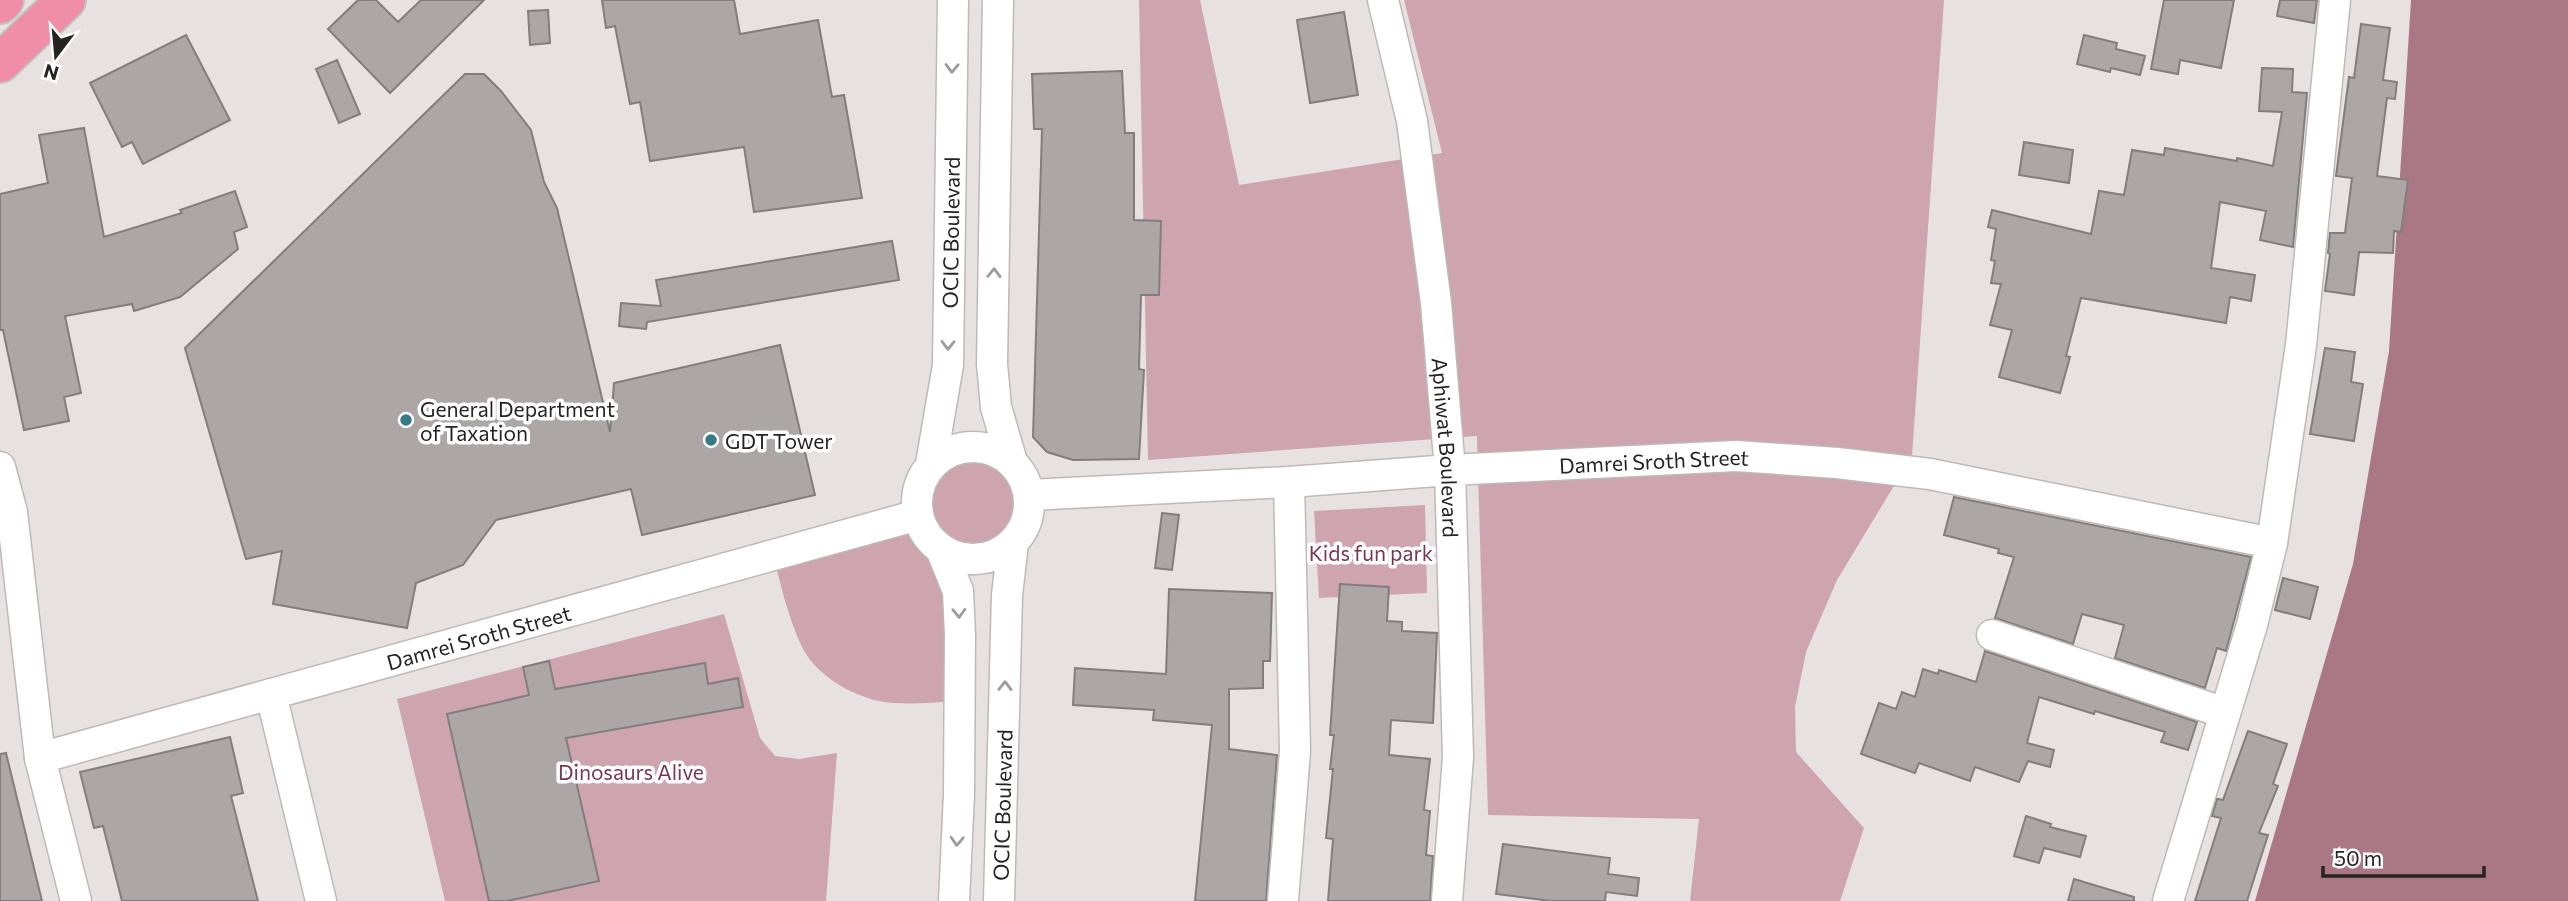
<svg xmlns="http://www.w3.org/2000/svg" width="2568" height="901" font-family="Commissioner,sans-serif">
<rect width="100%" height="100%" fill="#e8e1e2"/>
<!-- green -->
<path fill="#cea4ae" d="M1139 0H1200L1239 185 1442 153 1404 0H1944L1912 456 1837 580 1806 652 1795 707 1796 752 1864 828 1840 901H1690L1699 819 1488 815 1477 436 1148 460Z
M932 502a41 41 0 1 1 82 0a41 41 0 1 1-82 0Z
M1425 505 1427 593 1319 598 1314 511Z
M918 515 926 534 941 549 959 701C933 702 905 706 879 701 850 695 815 674 802 647 788 618 781 585 773 555Z
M724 614 760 738 775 756 799 759 837 753 826 901H445L397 699Z"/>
<!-- water -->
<path fill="#a97884" d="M2411 0H2568V901H2255L2353 564 2389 351Z"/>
<!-- building -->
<path fill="#ada6a7" stroke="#837d7e" stroke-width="2" d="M358 0H376L398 22 421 0H484L390 93 328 29Z
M602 0H734L740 34 818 20 832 97 844 95 862 198 754 212 744 147 650 161 640 102 630 104 615 26 606 28Z
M2164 0H2234L2221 68 2180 60 2178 74 2151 69Z
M2280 0H2317L2314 23 2277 16Z
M548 10 550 43 530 45 528 11Z
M1344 12 1358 95 1310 103 1297 20Z
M2361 24 2390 28 2383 80 2397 82 2395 99 2387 98 2377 176 2408 180 2401 232 2394 231 2393 253 2359 252 2354 295 2325 291 2330 254 2328 253 2330 233H2345L2352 178 2336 176 2349 77 2354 78Z
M186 35 230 120 143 164 132 142 122 147 90 83Z
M2084 35 2117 43 2116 49 2145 56 2140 75 2111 68 2110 72 2077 64Z
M337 60 360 114 339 123 316 69Z
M2262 68 2293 69 2292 92 2307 93 2293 247 2260 240 2266 211 2220 202 2211 268 2255 275 2251 301 2230 297 2226 323 2081 298 2066 356 2070 357 2060 393 1999 377 2012 330 1990 325 2001 284 1991 283 1995 261 1991 260 1996 229 1988 227 1992 210 2091 234 2099 191 2124 195 2132 150 2164 155 2165 148 2237 161V158L2273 166 2282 112 2259 111Z
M1122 71 1125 133H1134V220L1161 221 1159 295H1141L1139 369 1144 370 1139 459 1073 460 1047 452 1033 437 1042 129H1034L1032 74Z
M465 74H484L501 91 531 130 544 182 557 208 610 432 614 383 780 345 815 495 642 535 631 489 496 520 463 565 416 583 407 628 273 604 282 551 246 559 185 348Z
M84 128 104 237 182 213 180 210 235 191 247 227 234 232 238 249 180 297 134 311 132 304 65 316 81 393 64 397 69 421 24 430 3 330H0V194L48 183 39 135Z
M2024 142 2073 150 2069 183 2019 175Z
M892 241 899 280 647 322 646 329 619 326 621 303 661 306 656 280Z
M2325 348 2355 352 2351 382 2363 384 2354 441 2310 434Z
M1954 497 2251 557 2226 651 2217 648 2205 688 2115 658 2124 625 2082 614 2073 644 1995 618 2014 557 1998 553 1999 549 1944 535Z
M1162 513 1179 515 1172 570 1155 568Z
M2283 578 2318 587 2310 619 2275 610Z
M1340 584 1389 587 1387 621 1402 622V631L1437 633 1433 723 1391 720 1389 755 1430 759 1424 810 1430 811 1426 855 1433 856 1430 901H1328L1333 839 1326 838 1333 769H1330L1334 735H1330Z
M1169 589 1272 593 1270 661H1263V688L1229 689V749L1277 755 1266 901H1195L1212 725 1153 720 1154 710 1073 705 1075 668 1166 674Z
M1985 651 2197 722 2188 750 2161 742 2165 732 2095 711 2094 714 2039 697 2027 743 2054 750 2050 767 2028 761 2019 782 1975 767 1970 781 1919 763 1915 773 1861 754 1879 703 1896 709 1902 692 1915 697 1923 669 1938 674 1939 670 1976 682Z
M549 661 555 689 705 663 708 684 738 678 743 707 566 738 599 881 507 901H489L447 714 529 695 523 667Z
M2248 731 2287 744 2273 784 2278 786 2259 833 2268 835 2258 866 2247 901H2195L2221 818 2212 816 2217 799 2223 800Z
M230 737 243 793 231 796 258 901H122L103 826 94 828 80 772Z
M6 753 42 901H0V754Z
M2026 816 2051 824 2050 827 2086 836 2080 857 2044 848 2039 863 2014 856Z
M1503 844 1610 858 1608 874 1639 878 1637 896 1606 892 1605 901H1551L1496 894Z
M2074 879 2134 897V901H2068Z"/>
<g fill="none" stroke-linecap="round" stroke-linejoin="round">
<!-- minor casing -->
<g stroke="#bfb8b9" stroke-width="33">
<g id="minor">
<path d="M998 0 992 364 996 407 1012 462"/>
<path id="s1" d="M1383 0 1412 121 1436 303 1450 470 1458 757 1447 901"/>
<circle cx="973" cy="503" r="56"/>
<path id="s2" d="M931 464 948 365 953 0"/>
<path d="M0 467 12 512 40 758 76 901"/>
<path id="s3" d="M1029 495 1289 482 1450 470 1736 456 1837 463 1930 474 2272 543"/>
<path d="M941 549 958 591 960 635 959 794 954 901"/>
<path d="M1992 635 2225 713"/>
<path d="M271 694 321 901"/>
<path id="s4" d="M40 758 918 515"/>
<path id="s5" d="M999 901 1007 595 1013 543"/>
<path d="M1283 901 1295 751 1289 482"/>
<path d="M2168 901 2252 625 2272 543 2301 345 2335 0"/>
</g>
</g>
<!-- highway casing -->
<g stroke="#c2c1c1" stroke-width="42">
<path id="highway" d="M0 4 4 0
M0 63 66 0"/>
</g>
<!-- minor -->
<use href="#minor" stroke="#fff" stroke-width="30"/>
<!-- highway -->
<use href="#highway" stroke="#f08da9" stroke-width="38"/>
</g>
<!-- one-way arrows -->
<defs><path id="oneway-chevron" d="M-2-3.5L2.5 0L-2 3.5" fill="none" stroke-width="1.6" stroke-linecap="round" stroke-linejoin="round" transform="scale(1.75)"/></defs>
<g stroke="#9d9c9c">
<use href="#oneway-chevron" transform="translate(952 68) rotate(91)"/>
<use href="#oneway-chevron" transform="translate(994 273) rotate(-89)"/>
<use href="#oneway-chevron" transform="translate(948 345) rotate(91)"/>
<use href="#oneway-chevron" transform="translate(959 613) rotate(88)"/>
<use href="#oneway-chevron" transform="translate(1005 686) rotate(-89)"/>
<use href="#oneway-chevron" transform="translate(957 841) rotate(93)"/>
</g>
<!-- markers -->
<g fill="#347a87" stroke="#fff" stroke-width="2.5">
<circle cx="406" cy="420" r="7"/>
<circle cx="711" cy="440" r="7"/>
</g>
<g text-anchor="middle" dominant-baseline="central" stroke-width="7" stroke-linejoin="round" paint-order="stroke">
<!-- street labels -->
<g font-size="21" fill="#262323" stroke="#fff">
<text stroke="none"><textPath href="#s2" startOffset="233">OCIC Boulevard</textPath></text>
<text stroke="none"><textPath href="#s1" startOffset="453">Aphiwat Boulevard</textPath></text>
<text stroke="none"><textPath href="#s3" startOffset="626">Damrei Sroth Street</textPath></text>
<text stroke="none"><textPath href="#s4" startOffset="455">Damrei Sroth Street</textPath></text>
<text stroke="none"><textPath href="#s5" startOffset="96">OCIC Boulevard</textPath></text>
</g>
<!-- poi labels -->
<g font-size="21" fill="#262323" stroke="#fff" text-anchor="start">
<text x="420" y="408">General Department<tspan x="420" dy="24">of Taxation</tspan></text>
<text x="725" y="440">GDT Tower</text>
</g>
<!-- park labels -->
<g font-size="21" fill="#79374c" stroke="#fff">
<text x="1371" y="552">Kids fun park</text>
<text x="631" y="771">Dinosaurs Alive</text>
</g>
</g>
<!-- north arrow -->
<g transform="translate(56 56) rotate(196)" stroke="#ffffff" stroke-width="5" paint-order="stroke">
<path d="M0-5L12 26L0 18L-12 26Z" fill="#262323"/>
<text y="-10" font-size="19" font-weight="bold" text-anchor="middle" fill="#262323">N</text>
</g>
<!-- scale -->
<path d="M2323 866v10h161v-10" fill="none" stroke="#262323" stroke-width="3.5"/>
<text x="2334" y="866" font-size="21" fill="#262323" stroke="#ffffff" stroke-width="5" paint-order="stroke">50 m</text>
</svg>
